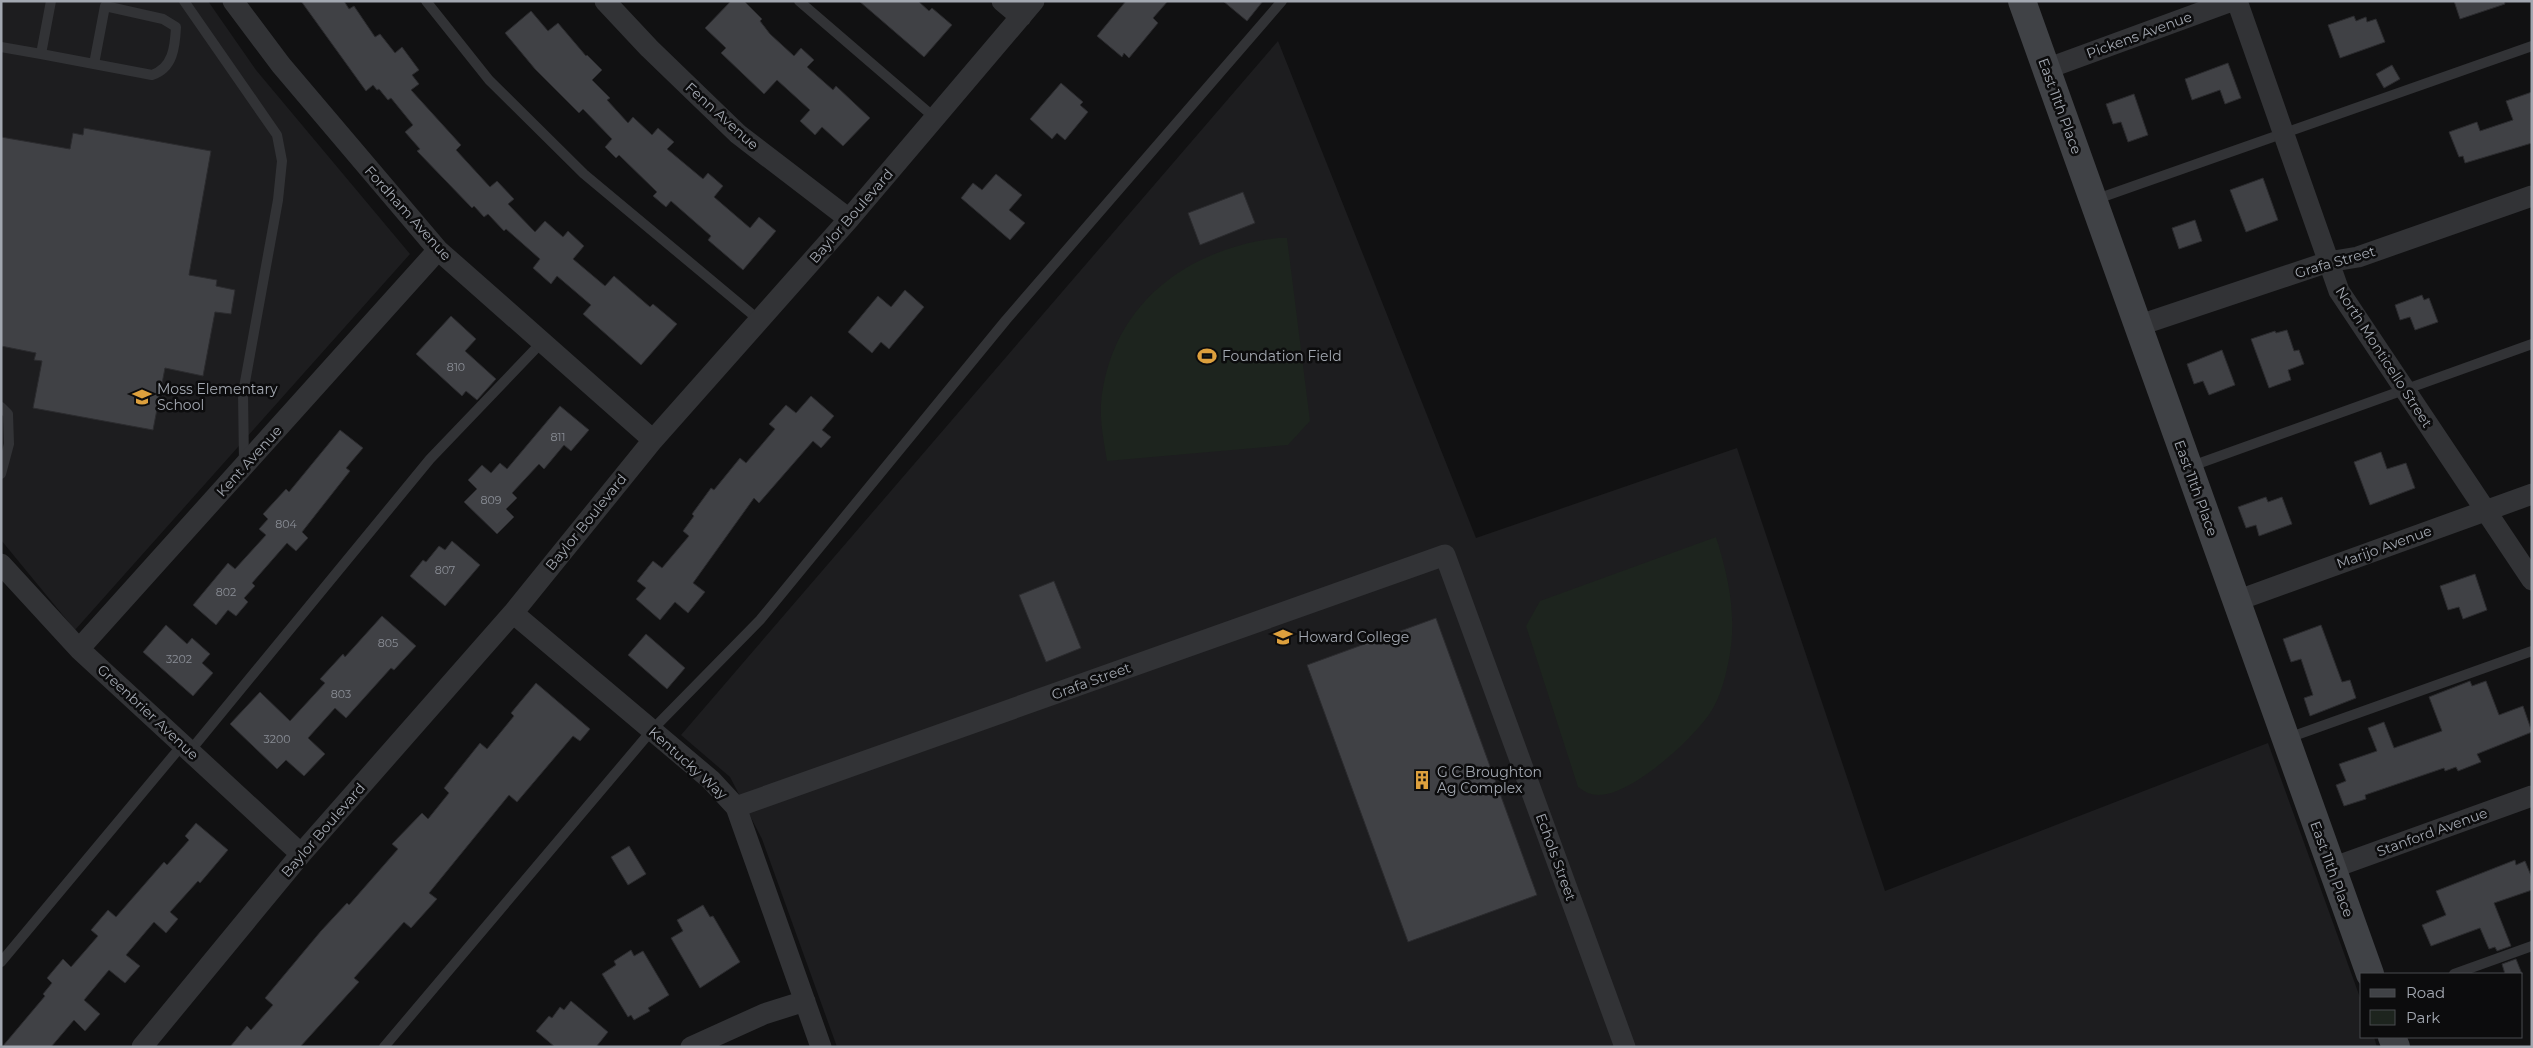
<svg xmlns="http://www.w3.org/2000/svg" width="2533" height="1048" font-family="Montserrat,sans-serif">
<rect width="100%" height="100%" fill="#111112"/>
<!-- built -->
<path fill="#1d1d1f" d="M1 1H208L256 70 410 254 75 630 1 540Z
M1278 41 1476 538 1737 448 1885 891 2268 743 2362 1003V1037H2374L2377 1047H837L762 839 730 777 681 735Z"/>
<!-- green -->
<path fill="#1d241e" d="M1278 238H1287L1310 421 1288 445 1107 461C1104 443 1100 423 1101 404 1110 306 1185 249 1278 238Z
M1716 537C1729 578 1738 620 1728 664 1725 679 1720 697 1712 710 1695 738 1632 795 1599 795 1590 795 1585 792 1578 787L1526 626 1540 601Z"/>
<!-- building -->
<path fill="#404145" stroke="#2b2b2e" d="M301 1H344L349 9 354 6 375 37 380 34 395 53 402 47 419 70 412 75 419 84 411 90 461 145 456 150 490 187 497 181 514 199 508 204 535 232 545 221 563 237 568 231 584 246 573 259 605 286 614 276 650 307 653 304 677 324 641 365 583 314 591 305 557 276 551 284 533 268 540 259 506 229 504 231 488 214 484 217 474 206 472 208 417 151 420 149 405 132 413 125 391 98 388 100 379 89 377 90 373 85 366 91Z
M731 1H744L762 19 760 21 770 34 794 56 801 48 814 60 807 67 833 90 836 86 870 118 843 146 822 127 815 135 800 121 810 110 777 80 764 94 721 53 726 48 705 28Z
M859 1H918L929 11 932 8 952 25 924 57Z
M1126 1H1168L1153 18 1158 23 1129 58 1124 53 1122 57 1097 36Z
M1223 1H1263L1247 21Z
M2454 1H2504L2505 4 2460 19Z
M531 11 548 31 558 23 586 56 587 55 602 70 592 80 610 98 607 100 628 123 633 117 652 135 658 128 674 142 667 149 703 179 708 173 723 186 714 197 750 228 759 217 776 231 743 270 708 240 711 236 671 201 666 207 653 196 657 192 619 155 616 158 605 147 612 139 583 109 579 113 535 69 505 33Z
M2354 16 2356 21 2366 17 2367 22 2376 19 2385 42 2340 58 2328 25Z
M2228 63 2241 98 2225 104 2220 90 2192 100 2185 79Z
M2392 65 2400 79 2384 88 2376 74Z
M1061 83 1083 102 1080 105 1088 112 1065 140 1057 133 1052 139 1030 119Z
M2532 92V143L2465 163 2463 156 2459 157 2449 132 2477 122 2480 131 2513 120 2506 101Z
M2134 94 2148 135 2128 142 2121 122 2113 124 2106 104Z
M84 128 211 151 189 275 217 280 216 286 235 290 231 314 215 312 203 376 165 368 153 430 33 408 42 361 34 360 36 353 1 346V137L70 149 73 133 83 135Z
M996 174 1022 195 1009 210 1025 223 1010 240 961 198 973 183 982 190Z
M2263 178 2278 220 2246 232 2230 190Z
M1243 192 1255 223 1200 245 1188 213Z
M2195 220 2202 241 2179 249 2172 228Z
M905 290 924 307 889 349 881 342 872 353 848 332 878 296 891 307Z
M2422 295 2424 300 2429 298 2438 322 2415 330 2410 317 2400 320 2395 305Z
M451 316 476 339 465 351 496 379 477 400 466 391 462 396 416 354Z
M2287 330 2294 351 2299 350 2304 364 2288 370 2291 380 2269 388 2251 339 2275 331 2276 333Z
M2222 350 2235 385 2209 395 2203 381 2194 384 2187 364Z
M811 396 834 416 822 430 831 437 821 448 813 441 759 503 754 498 693 583 705 592 688 613 675 602 660 620 636 599 646 588 637 581 653 561 662 568 689 536 683 531 694 516 692 514 711 488 714 490 740 458 746 463 775 429 769 424 786 405 796 413Z
M560 406 589 430 571 451 564 445 544 469 539 464 512 493 517 498 506 509 514 517 497 534 464 502 477 489 468 480 482 465 491 473 500 463 507 469Z
M340 430 363 448 346 468 350 471 302 532 308 538 296 551 287 543 252 583 255 586 244 598 248 602 236 616 228 610 216 625 193 605 228 563 235 569 266 535 259 529 268 519 263 514 286 489 289 492Z
M2381 452 2387 469 2406 463 2415 488 2370 505 2354 462Z
M2266 497 2268 502 2282 497 2292 524 2259 536 2256 525 2246 528 2238 507Z
M452 541 480 565 445 606 410 576 423 560 426 562 439 546 445 550Z
M2475 574 2487 610 2463 619 2459 607 2448 610 2440 586Z
M1054 581 1081 648 1046 662 1019 595Z
M382 616 416 646 394 670 391 668 346 718 335 708 308 738 325 754 304 776 286 760 277 769 230 724 260 692 290 721 325 683 320 679 343 654 345 657Z
M1436 618 1537 895 1408 942 1307 665Z
M166 625 187 644 192 638 210 654 202 663 213 673 193 696 143 652Z
M2321 625 2342 682 2350 680 2356 698 2310 716 2304 698 2313 695 2301 659 2291 662 2283 639Z
M646 634 685 668 667 689 628 655Z
M2470 681 2472 686 2486 681 2499 715 2523 706 2532 732 2477 754 2481 762 2458 771 2456 767 2445 771 2444 768 2365 795 2366 799 2344 806 2336 785 2346 781 2339 764 2377 751 2368 728 2384 722 2394 748 2442 731 2429 697Z
M536 683 590 729 580 741 573 736 517 802 509 795 429 893 437 899 411 928 404 922 354 978 359 982 300 1047H230L247 1026 251 1030 273 1005 265 998 321 931 347 903 349 905 398 849 392 844 422 813 428 819 449 793 444 788 480 743 487 749 514 716 511 713Z
M196 823 228 850 200 883 198 881 170 912 178 919 166 933 154 922 126 955 140 966 125 983 109 970 84 1000 100 1014 85 1031 74 1020 51 1047H2L45 996 43 994 52 983 47 978 63 959 71 967 98 936 91 930 108 910 116 917 164 862 167 865 189 840 185 836Z
M629 846 646 874 628 885 611 857Z
M2515 860 2516 865 2525 861 2532 878V890L2494 903 2511 946 2497 951 2495 947 2489 949 2480 928 2431 946 2422 925 2446 915 2436 891Z
M703 905 710 917 713 916 740 962 700 988 671 938 683 931 677 920Z
M631 950 634 956 643 951 669 995 648 1008 650 1011 634 1020 631 1015 628 1017 602 974 616 965 614 961Z
M2516 959 2522 974H2505L2502 964Z
M571 1001 608 1032 596 1047H555L536 1031 549 1016 552 1018 560 1007 564 1010Z"/>
<g fill="none" stroke-linecap="round" stroke-linejoin="round">
<!-- lane -->
<path stroke="#323336" stroke-width="10" d="M51 1 41 54 152 75C173 68 175 47 176 27L163 19 105 6 94 64
M184 1 277 135 282 161 278 200 243 393 244 463
M426 1 489 80 584 174 759 320
M799 1 935 118
M1 47 41 54
M2094 200 2532 46
M1 407 8 414 9 444 1 474
M2189 467 2532 344
M2288 738 2532 651
M190 751 430 459 542 342
M1 962 183 744
M2454 974 2532 946
M384 1047 652 730 760 620 1006 320 1282 1"/>
<!-- street -->
<path stroke="#323336" stroke-width="21" d="M233 1 281 65 438 250 653 440
M605 1 649 48 738 134 849 219
M1002 1 1021 17
M2237 1 2339 291 2532 580
M2046 69 2232 1
M2137 326 2328 262 2358 257 2532 196
M1 564 79 649 301 854
M2236 601 2532 494
M513 613 711 780 736 807 821 1047
M79 649 438 250
M736 807 1445 555 1625 1047
M2332 868 2532 796
M142 1047 301 854 513 613 653 440 849 219 1034 1
M691 1047 764 1014 805 1001"/>
<!-- secondary -->
<path stroke="#404246" stroke-width="28" d="M2022 1 2370 974
M2392 1037 2396 1047"/>
</g>
<!-- icons -->
<defs>
<g id="stadium-bare" transform="scale(1.5)"><path d="M0-5a6.5 5 0 1 0 0 10a6.5 5 0 1 0 0-10ZM-3.5-1.8h7v3.6h-7Z" fill="#dda03d" stroke="#0c0c0d" stroke-width="2.5" paint-order="stroke"/></g>
<g id="school-bare" transform="scale(1.5)"><path d="M0-5L7-2L0 1L-7-2ZM-4 1L0 2.5L4 1V4Q0 6-4 4Z" fill="#dda03d" stroke="#0c0c0d" stroke-width="2.5" paint-order="stroke"/></g>
<g id="university-bare" transform="scale(1.5)"><path d="M0-5L7-2L0 1L-7-2ZM-4 1L0 2.5L4 1V4Q0 6-4 4Z" fill="#dda03d" stroke="#0c0c0d" stroke-width="2.5" paint-order="stroke"/></g>
<g id="building-bare" transform="scale(1.5)"><path d="M-4-6H4V6H1V3H-1V6H-4ZM-2.5-4.3h1.7v1.8h-1.7ZM.8-4.3h1.7v1.8H.8ZM-2.5-1h1.7V.8h-1.7ZM.8-1h1.7V.8H.8Z" fill="#dda03d" stroke="#0c0c0d" stroke-width="2.5" paint-order="stroke"/></g>
</defs>
<g fill-rule="evenodd">
<use href="#stadium-bare" x="1207" y="356"/>
<use href="#school-bare" x="142" y="397"/>
<use href="#university-bare" x="1283" y="637"/>
<use href="#building-bare" x="1422" y="780"/>
</g>
<g text-anchor="middle" dominant-baseline="central" stroke-width="5" stroke-linejoin="round" paint-order="stroke">
<!-- number labels -->
<g font-size="11" fill="#8a8e96">
<text x="456" y="367">810</text>
<text x="558" y="437">811</text>
<text x="491" y="500">809</text>
<text x="286" y="524">804</text>
<text x="445" y="570">807</text>
<text x="226" y="592">802</text>
<text x="388" y="643">805</text>
<text x="179" y="659">3202</text>
<text x="341" y="694">803</text>
<text x="277" y="739">3200</text>
</g>
<!-- street labels -->
<g font-size="14" fill="#a3a8b1" stroke="#0c0c0d">
<text transform="translate(2139 35) rotate(-20)">Pickens Avenue</text>
<text transform="translate(2060 106) rotate(70)">East 11th Place</text>
<text transform="translate(722 116) rotate(42)">Fenn Avenue</text>
<text transform="translate(408 213) rotate(48)">Fordham Avenue</text>
<text transform="translate(851 216) rotate(-49)">Baylor Boulevard</text>
<text transform="translate(2335 262) rotate(-16)">Grafa Street</text>
<text transform="translate(2384 357) rotate(57)">North Monticello Street</text>
<text transform="translate(249 461) rotate(-48)">Kent Avenue</text>
<text transform="translate(2196 488) rotate(70)">East 11th Place</text>
<text transform="translate(586 522) rotate(-51)">Baylor Boulevard</text>
<text transform="translate(2384 547) rotate(-20)">Marijo Avenue</text>
<text transform="translate(1091 681) rotate(-20)">Grafa Street</text>
<text transform="translate(148 712) rotate(43)">Greenbrier Avenue</text>
<text transform="translate(688 763) rotate(42)">Kentucky Way</text>
<text transform="translate(323 830) rotate(-49)">Baylor Boulevard</text>
<text transform="translate(2432 832) rotate(-20)">Stanford Avenue</text>
<text transform="translate(1556 857) rotate(70)">Echols Street</text>
<text transform="translate(2332 869) rotate(70)">East 11th Place</text>
</g>
<!-- poi labels -->
<g font-size="14" fill="#a3a8b1" stroke="#0c0c0d" text-anchor="start">
<text x="1222" y="356">Foundation Field</text>
<text x="157" y="389">Moss Elementary<tspan x="157" dy="16">School</tspan></text>
<text x="1298" y="637">Howard College</text>
<text x="1437" y="772">G C Broughton<tspan x="1437" dy="16">Ag Complex</tspan></text>
</g>
</g>
<!-- border -->
<rect width="2533" height="1048" fill="none" stroke="#a3a8b1" stroke-width="5"/>
<!-- legend -->
<rect x="2360" y="973" width="162" height="65" fill="#0c0c0d" stroke="#484a4f"/>
<rect x="2370" y="989" width="25" height="8" fill="#404246" stroke="#484a4f"/>
<text x="2406" y="998" font-size="15" fill="#a3a8b1">Road</text>
<rect x="2370" y="1010" width="25" height="15" fill="#1d241e" stroke="#484a4f"/>
<text x="2406" y="1023" font-size="15" fill="#a3a8b1">Park</text>
</svg>
